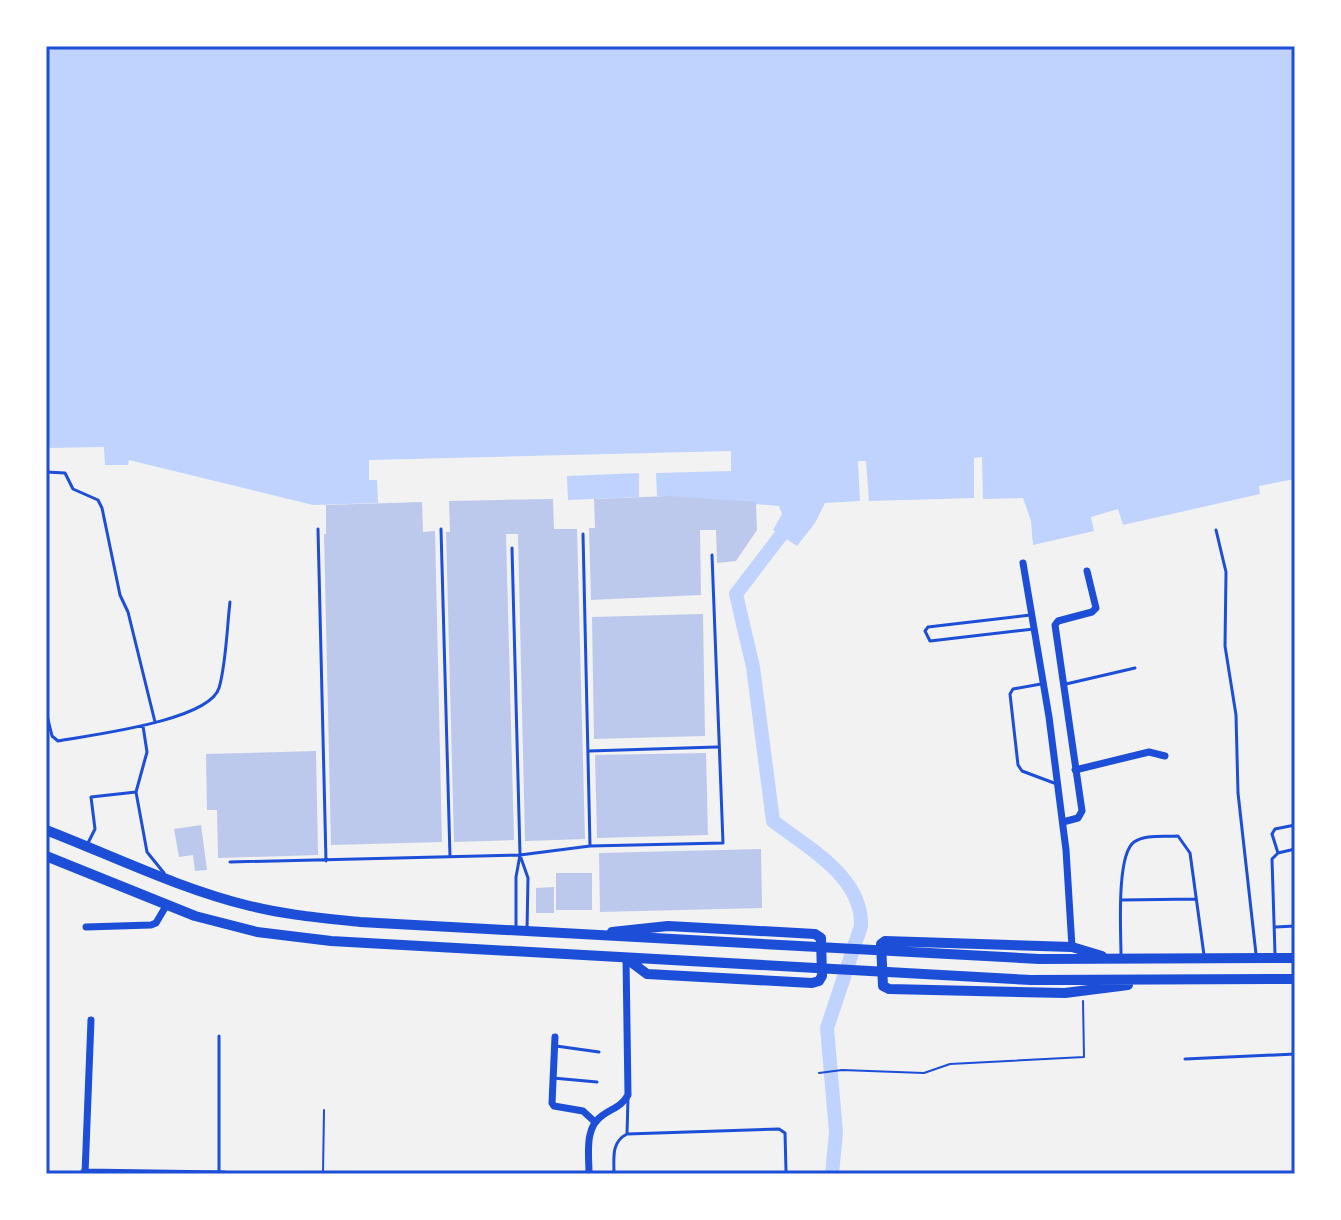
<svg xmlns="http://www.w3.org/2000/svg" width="1341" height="1220" font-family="Mulish,sans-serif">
<rect width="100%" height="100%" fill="#f2f2f2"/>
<!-- water -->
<path fill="#bfd3fe" d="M46 46H1295V479L1259 486 1260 494 1123 525 1118 509 1091 517 1094 531 1033 545 1031 521 1023 498 983 499 982 457 974 458V498L869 501 866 461H858L860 501 825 503 815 523 797 546 773 530 782 514 779 506 657 496 656 473 731 471V451L369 460V480H377L378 503 313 505 129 460 128 465H105L104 447 46 448Z
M639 473V497L568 500 567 476Z"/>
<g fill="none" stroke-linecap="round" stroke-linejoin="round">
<!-- canal -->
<path stroke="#bfd3fe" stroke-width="14" d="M792 521 736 594 753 667 773 821C808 848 863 877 861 926L827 1028 836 1132 832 1174"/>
</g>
<!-- building -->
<path fill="#bdc9ec" d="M669 496 756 502 757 530 736 561 717 563 716 530H700L701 595 591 600 589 528H595L594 499Z
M553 499 554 529H577L585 839 525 841 518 534H506L514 840 454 842 446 532H450L449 501Z
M422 502 423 532 435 531 442 842 331 845 324 534H326V505Z
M703 614 705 736 594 739 592 617Z
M316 751 318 855 218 858 217 810H207L206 754Z
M706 753 708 835 597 838 595 755Z
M201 825 207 870 195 871 193 855 179 857 174 829Z
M761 849 762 908 600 912 599 853Z
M556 873H592V910H556Z
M554 887V913H536V888Z"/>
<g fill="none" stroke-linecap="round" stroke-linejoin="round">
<!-- path -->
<path stroke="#1d4ed8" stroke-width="2" d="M819 1073 842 1070 924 1073 950 1064 1084 1057 1083 1001
M323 1174 324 1110"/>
<!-- service -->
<path stroke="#1d4ed8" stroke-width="3" d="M46 472 65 473 73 489 98 500 102 508 120 595 128 612 155 722
M318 529 326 861
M441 529 450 857
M1216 530 1226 572 1225 646 1236 715 1238 793 1256 954
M583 534 590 846
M512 548 520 855 516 877V927
M1030 615 928 627 925 631 930 641 1034 629
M1041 684 1013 689 1010 694 1018 765 1022 771 1054 783
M1066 684 1135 668
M46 711 52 736 58 741C90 735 209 721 219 688 226 665 227 627 230 602
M143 726 147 752 136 792 147 852 164 873
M589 751 717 747
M88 843 95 829 91 797 136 792
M1278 853 1272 834 1275 829 1295 825
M521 858 528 878 527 930
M230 862 520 855 590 846 723 843 712 555
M1122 900 1196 899
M1276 927 1295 926
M1275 954 1272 859 1278 853 1295 849
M1121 955C1121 933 1116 855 1134 842 1145 834 1164 837 1178 836L1190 853 1204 955
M219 1036V1174
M556 1046 599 1052
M1185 1059 1295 1054
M553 1078 597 1082
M628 1099 627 1134 779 1129 785 1133 786 1171
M614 1174C614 1158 611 1142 627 1134"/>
<!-- minor -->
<path stroke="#1d4ed8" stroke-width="7" d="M1023 563 1049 717 1066 850 1072 947
M1075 770 1149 752 1165 756
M1063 822 1078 818 1082 811 1055 625 1058 621 1092 612 1096 608 1087 571
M86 927 151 925 156 923 166 906
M555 1037 552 1103 554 1106 583 1111 595 1122
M84 1172 224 1174
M85 1174 91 1020
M589 1174C589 1154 584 1127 603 1115 613 1108 622 1106 628 1095L626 958"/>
<!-- secondary -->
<path stroke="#1d4ed8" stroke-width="10" d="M46 830C113 856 180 889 250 906 286 915 323 918 360 922L1039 959 1295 958
M46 856 195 916 257 932 331 941 1031 980 1295 979
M612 932 668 926 815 934 821 938 822 976 819 981 812 983 647 974 627 959
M1102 956 1072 947 885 941 881 944 883 986 889 989 1065 993 1128 985"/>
</g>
<!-- border -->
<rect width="1341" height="1220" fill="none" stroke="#ffffff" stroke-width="96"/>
<rect x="48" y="48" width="1245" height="1124" fill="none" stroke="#1d4ed8" stroke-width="3"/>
</svg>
